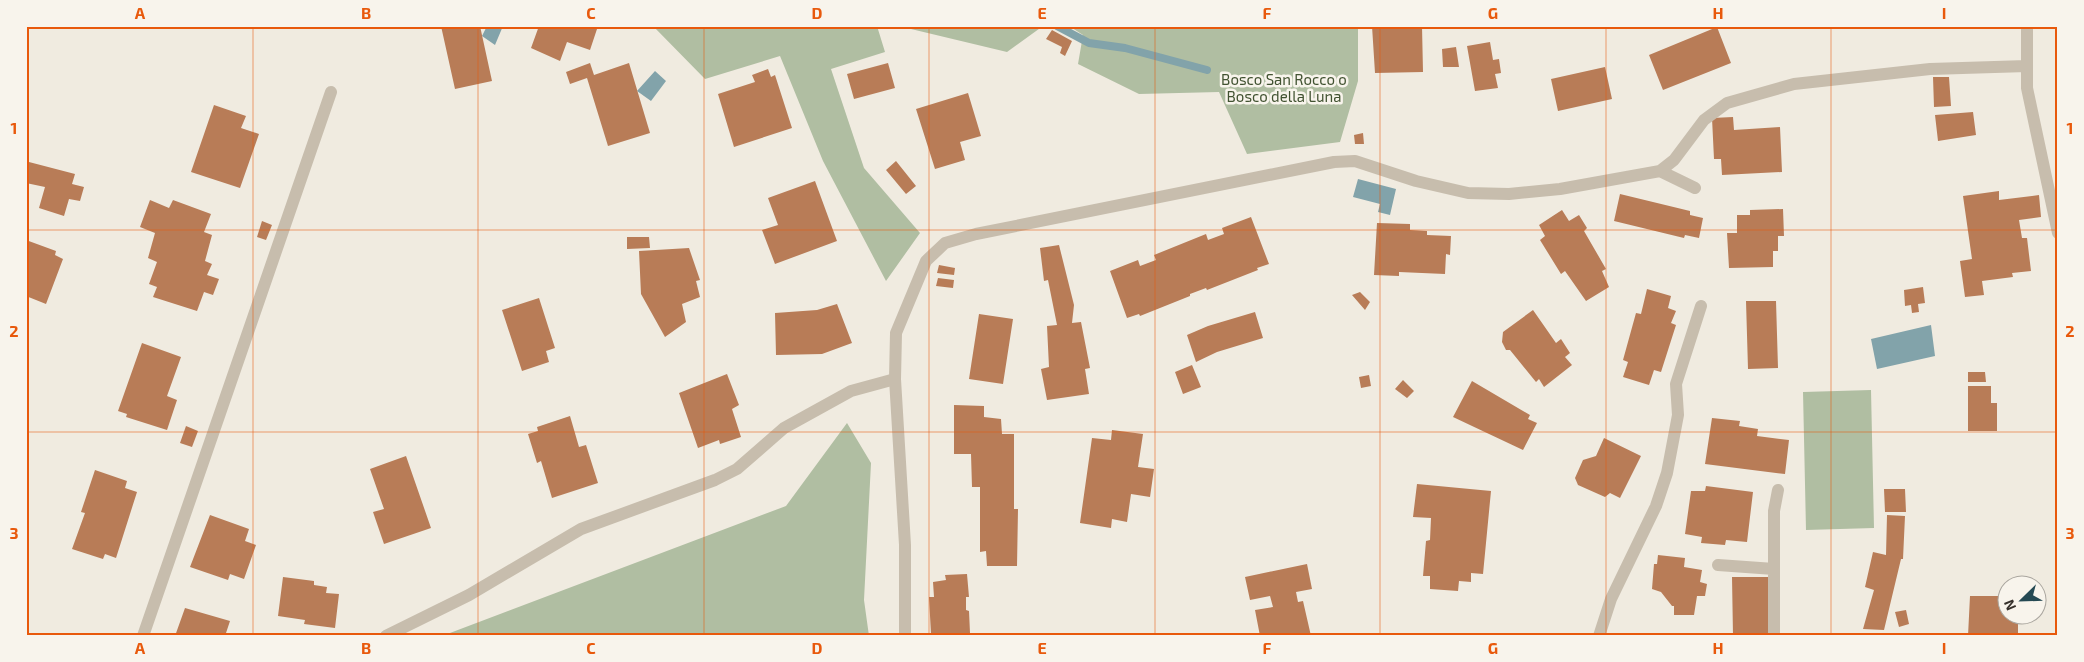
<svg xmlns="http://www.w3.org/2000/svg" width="2084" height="662" font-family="'Exo 2',sans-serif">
<rect width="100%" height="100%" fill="#f0ebe0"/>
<!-- green -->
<path fill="#b0bea2" d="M653 26H877L885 52 831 69 864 168 920 233 886 281 823 161 780 56 705 79Z
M916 26H1043L1007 52 911 29Z
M1069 26H1358V81L1340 142 1247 154 1219 92 1139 94 1078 64 1083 35Z
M1871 390 1874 528 1806 530 1803 392Z
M847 423 871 463 864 600 869 636H442L786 506Z"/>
<!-- water -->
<path fill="#82a3aa" d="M487 26H503L495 45 482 36Z
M655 71 666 81 651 101 637 91Z
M1358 179 1396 189 1390 215 1378 212 1380 204 1353 197Z
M1931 325 1935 356 1877 369 1871 339Z"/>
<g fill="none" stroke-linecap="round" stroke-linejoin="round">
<!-- stream -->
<path stroke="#82a3aa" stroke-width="8" d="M1057 26 1089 43 1125 48 1207 70"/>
</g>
<!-- building -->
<path fill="#b87c57" d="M441 26H480L492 81 455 89Z
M539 26H598L590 50 567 42 560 61 531 48Z
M1372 26H1422L1423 72 1375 73Z
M1717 27 1731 63 1663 90 1649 55Z
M1052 30 1072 41 1065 56 1060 53 1062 47 1046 39Z
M1490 42 1493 60 1499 59 1501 73 1495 74 1498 88 1475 91 1467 46Z
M1456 47 1459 67H1443L1442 49Z
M590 63 594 75 629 63 650 133 608 146 587 78 570 84 566 72Z
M888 63 895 88 854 99 847 74Z
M1605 67 1612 99 1558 111 1551 79Z
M768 69 771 77 775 75 792 128 734 147 718 94 755 82 752 75Z
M1933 77H1949L1951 106 1934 107Z
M968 93 981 136 960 142 965 160 935 169 916 109Z
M214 105 246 116 241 128 259 134 240 188 191 172Z
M1973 112 1976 135 1938 141 1935 115Z
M1733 117 1734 130 1780 127 1782 172 1722 175 1721 159H1714L1712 118Z
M1363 133 1364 144H1355L1354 135Z
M896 161 916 186 906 194 886 170Z
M29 162 75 174 72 184 84 187 80 201 69 199 64 216 39 208 45 187 26 183Z
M815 181 837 241 775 264 762 230 778 225 768 198Z
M1999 191V200L2039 195 2041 217 2019 220 2022 238H2027L2031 271 2012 273 2013 277 1982 281 1984 295 1965 297 1960 261 1972 259 1963 196Z
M1620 194 1690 211V215L1703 218 1699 238 1685 235 1684 238 1614 221Z
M150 200 169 208 173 200 211 214 204 232 212 235 205 261 212 264 207 275 219 279 213 295 204 292 197 311 153 297 157 287 149 284 157 262 148 258 155 233 140 227Z
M1783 209 1784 236H1778V251H1773V267L1729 268 1727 233H1737V215H1750V210Z
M1562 210 1569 221 1579 215 1587 228 1584 231 1606 269 1602 271 1609 287 1586 301 1565 271 1561 274 1540 240 1545 236 1539 225Z
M1251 217 1269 264 1257 268 1258 270 1207 290 1206 288 1190 294V296L1140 316 1139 314 1127 318 1110 271 1138 260 1140 266 1156 260 1154 255 1206 234 1208 240 1224 234 1222 228Z
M262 221 272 225 266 240 257 237Z
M1377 223 1410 224V230L1427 231V235L1451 236 1450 255 1446 254 1445 274 1399 272V276L1374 275Z
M627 237H649L650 248 627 249Z
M26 240 56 251 55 255 63 259 46 304 26 296Z
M1059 245 1074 305 1072 323 1081 322 1090 368 1085 369 1089 394 1047 400 1041 369 1049 367 1047 326 1057 325 1048 280 1044 281 1040 248Z
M689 248 700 280 696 281 700 297 682 304 686 322 665 337 641 294 639 251Z
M939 265 955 268 954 275 937 273Z
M938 278 954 280 953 288 936 286Z
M1923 287 1925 303 1918 304 1919 312 1912 313 1911 305 1905 306 1904 290Z
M1647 289 1671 296 1668 308 1676 311 1671 323 1676 325 1661 372 1654 370 1649 385 1623 377 1628 362 1623 360 1636 313 1641 314Z
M1360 292 1370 302 1365 310 1352 295Z
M539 298 555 348 546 351 549 362 522 371 502 310Z
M1746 301H1776L1778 368 1748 369Z
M837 304 852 343 822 354 776 355 775 313 817 310Z
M1533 310 1556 343 1561 339 1570 353 1565 357 1572 365 1544 387 1539 379 1536 382 1510 350H1506L1502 342 1503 332Z
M1255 312 1263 338 1217 352 1196 362 1187 335 1208 326Z
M979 314 1013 319 1003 384 969 379Z
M142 343 181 357 167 396 177 400 167 430 126 417 127 414 118 411Z
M1192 365 1201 387 1183 394 1175 372Z
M1968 372H1985L1986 382H1968Z
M727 374 739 405 732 409 741 437 720 444 719 440 698 448 679 393Z
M1369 375 1371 386 1361 388 1359 377Z
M1403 380 1414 391 1407 398 1395 389Z
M1472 381 1530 415 1528 419 1537 423 1523 450 1453 417Z
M1968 386H1991V403H1997V431H1968Z
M954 405 984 406V417L1001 419 1002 434H1014V509H1018L1017 566H987L986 551 980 552V487H972L971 454H954Z
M570 416 579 447 586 445 598 483 552 498 541 461 537 463 528 434 538 431 537 427Z
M1712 418 1740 421 1739 426 1758 429 1757 436 1789 440 1785 474 1705 464Z
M186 426 198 431 192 447 180 443Z
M1112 430 1143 434 1138 467 1154 469 1150 497 1131 494 1127 522 1112 519 1111 528 1080 523 1092 438 1111 440Z
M1604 438 1641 456 1620 498 1610 493 1605 497 1578 485 1575 478 1583 460 1596 456Z
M406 456 431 528 384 544 373 512 384 509 370 469Z
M95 470 127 481 125 488 137 492 116 558 105 554 103 559 72 549 85 513 81 512Z
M1417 484 1491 491 1483 574 1471 573V582L1459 581 1458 591 1430 589V576H1423L1426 541 1430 540 1431 518 1413 517Z
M1706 486 1753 492 1747 542 1726 540 1725 545 1701 543 1702 537 1685 534 1691 491H1705Z
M1884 489H1905L1906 512H1885Z
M210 515 249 529 245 541 256 545 244 579 230 574 228 580 190 567Z
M1887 515 1905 516 1903 559H1901L1884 630 1863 629 1874 590 1865 587 1873 552 1886 555Z
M1658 555 1685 558 1684 567 1702 570 1700 582 1707 584 1705 596H1697L1694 615H1674V606H1672L1661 592 1652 589 1654 564H1657Z
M1307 564 1312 589 1296 592 1298 602 1303 601 1311 636H1260L1255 610 1273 607 1270 596 1250 600 1245 577Z
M967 574 969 597H966V610L969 611 970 633H968V636H938L931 634 929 597H934L933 582 946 580 945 575Z
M283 577 314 581V585L327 587 326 593 339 594 335 628 304 624 305 620 278 616Z
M1732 577H1771L1770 636H1733Z
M1970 596H2006V614H2018V636H1968Z
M185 608 230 621 225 636H175Z
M1906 610 1909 624 1899 627 1895 612Z"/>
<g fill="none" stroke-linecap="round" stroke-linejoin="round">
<!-- street -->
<path stroke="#c7bdad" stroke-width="12" d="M2027 26V88L2058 233
M1660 171 1695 188
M895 379 905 545V636
M1718 565 1774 569
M143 636 331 92
M386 636 469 595 581 529 715 480 737 469 784 428 851 391 895 379 896 333 926 261 945 243 976 234 1334 162 1355 161 1416 181 1468 193 1509 194 1560 189 1660 171 1674 160 1704 120 1727 103 1794 84 1930 69 2027 66
M1599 636 1611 599 1656 506 1667 473 1678 415 1676 384 1701 306
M1774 636V511L1778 490"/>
</g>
<!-- grid -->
<path fill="none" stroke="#e8590c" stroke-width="1" stroke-opacity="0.55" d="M253 26V636M478 26V636M704 26V636M929 26V636M1155 26V636M1380 26V636M1606 26V636M1831 26V636M26 230H2058M26 432H2058"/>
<g text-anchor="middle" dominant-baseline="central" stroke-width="5" stroke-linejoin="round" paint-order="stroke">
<!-- park labels -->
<g font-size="15" fill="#415231" stroke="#f8f4ec">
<text x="1284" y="79">Bosco San Rocco o<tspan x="1284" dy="17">Bosco della Luna</tspan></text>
</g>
</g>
<!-- border -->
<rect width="2084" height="662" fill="none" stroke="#f8f4ec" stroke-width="55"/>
<!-- north arrow -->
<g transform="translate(2022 600) rotate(247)"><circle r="24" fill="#f8f4ec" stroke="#aaa69f"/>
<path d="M0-4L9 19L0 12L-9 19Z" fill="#254953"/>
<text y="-8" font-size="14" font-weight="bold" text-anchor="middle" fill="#36302b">N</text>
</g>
<rect x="28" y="28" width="2028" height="606" fill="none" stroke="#e8590c" stroke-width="2"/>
<g font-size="16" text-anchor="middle" font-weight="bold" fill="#e8590c">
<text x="140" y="19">A</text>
<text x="366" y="19">B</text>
<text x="591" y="19">C</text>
<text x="817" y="19">D</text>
<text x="1042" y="19">E</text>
<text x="1267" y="19">F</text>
<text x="1493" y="19">G</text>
<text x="1718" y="19">H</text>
<text x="1944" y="19">I</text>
<text x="14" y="134">1</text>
<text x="2070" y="134">1</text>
<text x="14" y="337">2</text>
<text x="2070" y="337">2</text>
<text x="14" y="539">3</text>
<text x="2070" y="539">3</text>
<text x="140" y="654">A</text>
<text x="366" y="654">B</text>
<text x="591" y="654">C</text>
<text x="817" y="654">D</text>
<text x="1042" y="654">E</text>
<text x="1267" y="654">F</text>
<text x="1493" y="654">G</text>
<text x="1718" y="654">H</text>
<text x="1944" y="654">I</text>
</g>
</svg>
